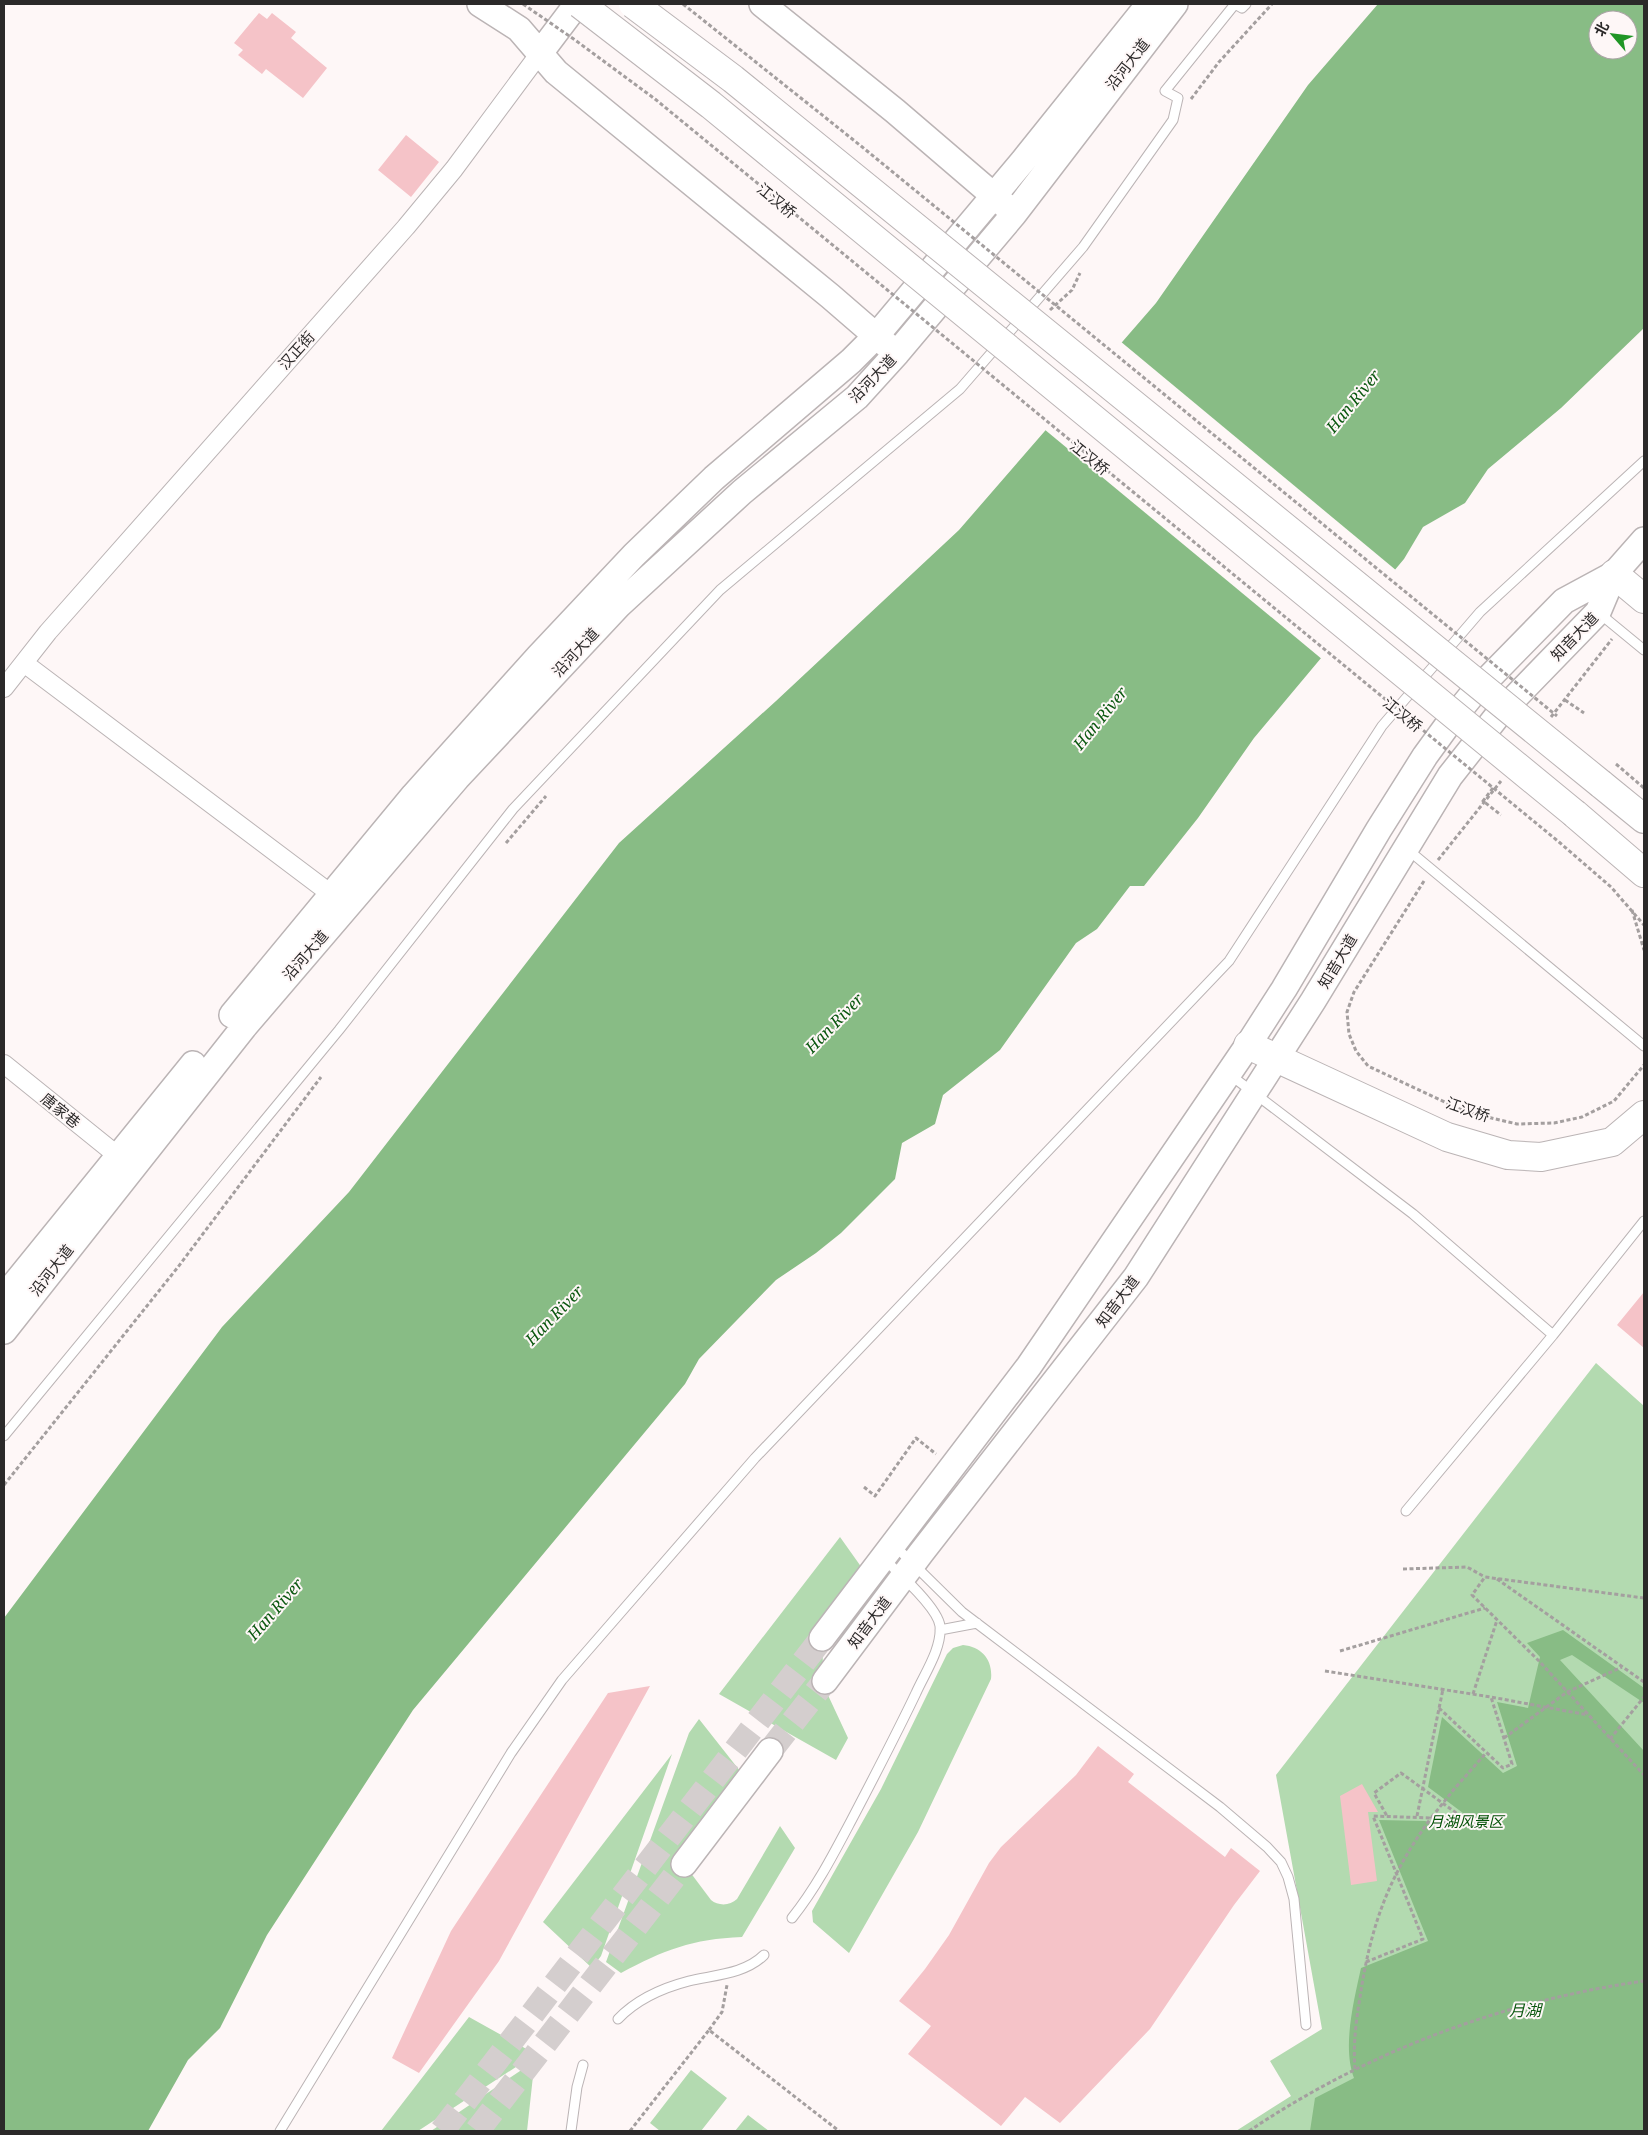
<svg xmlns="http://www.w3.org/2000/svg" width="1648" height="2135" font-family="'Noto Serif','Noto Sans SC',serif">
<rect width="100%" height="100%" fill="#fef7f7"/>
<!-- green -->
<path fill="#b3dab0" d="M1596 1363 1644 1406V2131H1236L1291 2096 1270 2061 1322 2029 1276 1775Z
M840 1537 862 1568 822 1638 823 1667 827 1693 848 1738 836 1760 719 1694Z
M963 1645C982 1647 993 1660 991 1679L918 1832 849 1953 813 1922 812 1911 881 1789 947 1654 953 1648Z
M699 1719 740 1771 681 1860 711 1900C718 1906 730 1906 737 1899L780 1826 795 1848 742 1937C692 1939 664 1950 621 1973L606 1962 689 1733Z
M672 1754 601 1956 592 1968 543 1922Z
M469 2017 530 2051 522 2063 418 2131H381Z
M527 2068 531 2071 533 2076 527 2131H431L523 2069Z
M691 2070 727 2098 701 2131H660L650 2123Z
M748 2115 769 2131H735Z"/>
<!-- water -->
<path fill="#88bc85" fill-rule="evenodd" d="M1378 4H1644V328L1561 408 1488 469 1465 503 1423 527 1404 559 1254 738 1198 818 1144 886H1130L1097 929 1076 943 1000 1050 943 1095 935 1124 902 1143 895 1179 841 1233 816 1253 776 1280 699 1359 685 1384 413 1710 267 1935 220 2028 188 2060 148 2131H4V1618L222 1327 349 1192 619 843 776 701 959 530 1156 303 1308 85ZM1598 20H1628V50H1598Z
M1563 1630 1644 1688V1703L1572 1655 1560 1660 1644 1751V2131H1310L1315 2098 1354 2078C1342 2047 1354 2000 1361 1968L1428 1941 1379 1820 1425 1821 1455 1830 1463 1813 1428 1787 1442 1717 1503 1773 1517 1766 1497 1702 1528 1708 1540 1657 1527 1643Z"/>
<!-- pier -->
<path fill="#fef7f7" d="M1120 341 1397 571 1323 660 1044 429Z"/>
<!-- building -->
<path fill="#f5c3c8" d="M259 13 267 19 272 13 296 32 291 38 327 68 303 98 266 69 262 74 238 55 243 50 234 43Z
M406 135 439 162 411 197 378 170Z
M1644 1292V1348L1617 1325Z
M650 1686 499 1961 419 2073 392 2058 451 1931 608 1693Z
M1098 1746 1134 1774 1128 1782 1225 1857 1231 1848 1260 1871 1234 1905 1150 2029 1060 2123 1025 2097 1001 2126 908 2054 931 2026 899 2001 925 1969 949 1935 989 1863 1001 1847 1076 1775Z
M1362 1784 1378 1812H1368L1377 1881 1351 1885 1340 1796Z"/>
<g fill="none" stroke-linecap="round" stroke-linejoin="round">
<!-- secondary-tunnel -->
<path stroke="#d4cece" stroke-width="25" stroke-dasharray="25 12" stroke-linecap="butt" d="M770 1751 825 1681
M442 2131 822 1638
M477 2131 684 1864"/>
<!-- lane casing -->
<g stroke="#bbb4b5" stroke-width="11">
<path id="lane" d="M1599 613 1644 650
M1407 849 1644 1046
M1229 1074 1413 1214 1553 1335
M4 1436 339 1030 513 809 720 590 960 389 1083 247 1173 120 1178 98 1165 91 1235 4 1242 8 1246 4
M1406 1511 1553 1335 1644 1221
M894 1545 962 1612 1220 1807 1267 1847 1281 1862 1288 1877 1294 1899 1306 2025
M940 1630 977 1623
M792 1918C816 1888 833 1855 851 1821 873 1779 895 1737 916 1693 925 1673 942 1648 940 1626 938 1608 898 1572 885 1560
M618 2019C637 1999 662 1988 689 1981 714 1975 745 1974 764 1955
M280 2131 511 1753 562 1680 755 1458 1229 961 1382 726 1480 612 1644 461
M571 2131 577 2087 583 2065"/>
</g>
<!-- street casing -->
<g stroke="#bbb4b5" stroke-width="20">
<path id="street" d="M24 663 331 894
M4 688 48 632 406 227 454 169 540 53
M4 1064 118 1156"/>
</g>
<!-- secondary casing -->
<g stroke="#bbb4b5" stroke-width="28">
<path id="secondary" d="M480 4 519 29 556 72 830 296 889 347
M762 4 895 111 1007 207
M540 53 577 4
M232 1015 414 795 538 657 634 555 714 478 851 361 876 336 1023 161 1149 4
M4 1297 193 1064
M4 1331 244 1027 457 778 619 605 742 492 857 397 897 353 1014 214 1175 4
M822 1638 1029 1366 1248 1045 1284 989 1379 829 1425 756 1449 723 1471 696 1564 601 1614 574 1644 540
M825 1681 921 1553 1136 1277 1313 1001 1450 776 1498 715 1598 612 1614 574
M684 1864 770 1751"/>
</g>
<!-- primary casing -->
<g stroke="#bbb4b5" stroke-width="30">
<path id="primary" d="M1614 574 1644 599
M1601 784 1644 819
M1575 814 1644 873
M1248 1045 1447 1137 1508 1155 1541 1157 1612 1142 1644 1115"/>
</g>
<!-- path -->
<path stroke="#a49f9f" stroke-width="3" stroke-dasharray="4 2.5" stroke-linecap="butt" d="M1191 99 1219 62 1272 4
M1050 310 1072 290 1080 273
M1565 700 1584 713
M1551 717 1612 639
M506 843 546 796
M1438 860 1501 781
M1632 910 1644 950
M4 1485 178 1267 321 1077
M864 1487 875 1496 916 1438 936 1454
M1403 1569 1467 1567 1485 1577
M1497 1579 1644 1682
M1644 1598 1485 1577 1472 1595 1539 1661 1644 1775
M1340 1651 1485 1608
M1325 1671 1491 1697 1588 1715
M1473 1694 1497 1620
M1439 1708 1503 1768 1512 1764 1491 1697
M1504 1738 1567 1692 1622 1667
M1610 1739 1644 1697
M1417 1816 1443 1689
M1366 1962 1423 1939 1373 1816 1431 1818 1455 1788 1486 1753
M709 2030 722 2012 727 1985
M1355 2069C1353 2045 1356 2021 1360 1997 1371 1925 1388 1877 1431 1818L1454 1825 1459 1815 1401 1773 1374 1793 1387 1816
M630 2131 709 2030 839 2131
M1249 2131C1368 2051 1503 2001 1644 1981"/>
<!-- lane -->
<use href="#lane" stroke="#fff" stroke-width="9"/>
<!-- street -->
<use href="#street" stroke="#fff" stroke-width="18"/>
<!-- secondary -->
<use href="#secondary" stroke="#fff" stroke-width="25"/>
<!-- primary -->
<use href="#primary" stroke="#fff" stroke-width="28"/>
<!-- primary-bridge casing -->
<g stroke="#bbb4b5" stroke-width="30" stroke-linecap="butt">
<path id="primary-bridge" d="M580 4 711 105 1575 814
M633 4 733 79 1601 784"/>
</g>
<!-- path-bridge -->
<path stroke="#a49f9f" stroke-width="3" stroke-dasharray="4 2.5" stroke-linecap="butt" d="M523 4 575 40 655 99 1559 842 1611 887 1644 925
M683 4 861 146 1557 716
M1616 764 1644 788
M1493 788 1483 801 1501 815
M1424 881 1354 992 1347 1012 1349 1034 1356 1051 1368 1066 1466 1112 1517 1124 1554 1123 1582 1117 1614 1101 1644 1065"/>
<!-- primary-bridge -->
<use href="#primary-bridge" stroke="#fff" stroke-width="28"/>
</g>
<g text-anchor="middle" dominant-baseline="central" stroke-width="4" stroke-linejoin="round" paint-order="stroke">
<!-- street labels -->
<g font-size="15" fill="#2b2929" stroke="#fef7f7">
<text transform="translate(1127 64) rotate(-52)">沿河大道</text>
<text transform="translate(777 200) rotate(39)">江汉桥</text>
<text transform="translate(296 350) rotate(-48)">汉正街</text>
<text transform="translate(872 378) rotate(-46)">沿河大道</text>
<text transform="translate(1090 457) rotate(39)">江汉桥</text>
<text transform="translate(1574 636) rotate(-46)">知音大道</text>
<text transform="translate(575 652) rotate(-47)">沿河大道</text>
<text transform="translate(1403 714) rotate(39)">江汉桥</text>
<text transform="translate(305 955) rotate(-49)">沿河大道</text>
<text transform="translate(1337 961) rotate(-59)">知音大道</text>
<text transform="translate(1468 1109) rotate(19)">江汉桥</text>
<text transform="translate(61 1110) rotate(39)">唐家巷</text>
<text transform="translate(51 1270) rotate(-52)">沿河大道</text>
<text transform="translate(1117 1301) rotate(-53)">知音大道</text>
<text transform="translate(869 1622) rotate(-53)">知音大道</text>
</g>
<!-- park labels -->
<g font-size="15" font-style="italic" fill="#005004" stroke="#fef7f7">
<text x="1466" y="1821">月湖风景区</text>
</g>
<!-- water labels -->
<g font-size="16" font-style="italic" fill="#0b5810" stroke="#fef7f7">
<text transform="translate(1353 401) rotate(-51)">Han River</text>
<text transform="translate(1100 718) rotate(-51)">Han River</text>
<text transform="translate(834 1023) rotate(-46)">Han River</text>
<text transform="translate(554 1315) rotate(-46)">Han River</text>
<text transform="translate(275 1609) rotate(-49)">Han River</text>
<text x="1525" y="2010">月湖</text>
</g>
</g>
<!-- border -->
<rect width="1648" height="2135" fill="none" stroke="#2b2929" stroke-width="10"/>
<!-- north arrow -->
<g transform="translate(1613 35) rotate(298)"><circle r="24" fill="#fef7f7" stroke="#aaa5a5"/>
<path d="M0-4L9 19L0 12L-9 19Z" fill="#209626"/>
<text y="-8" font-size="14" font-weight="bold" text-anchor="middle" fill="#2b2929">北</text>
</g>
</svg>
